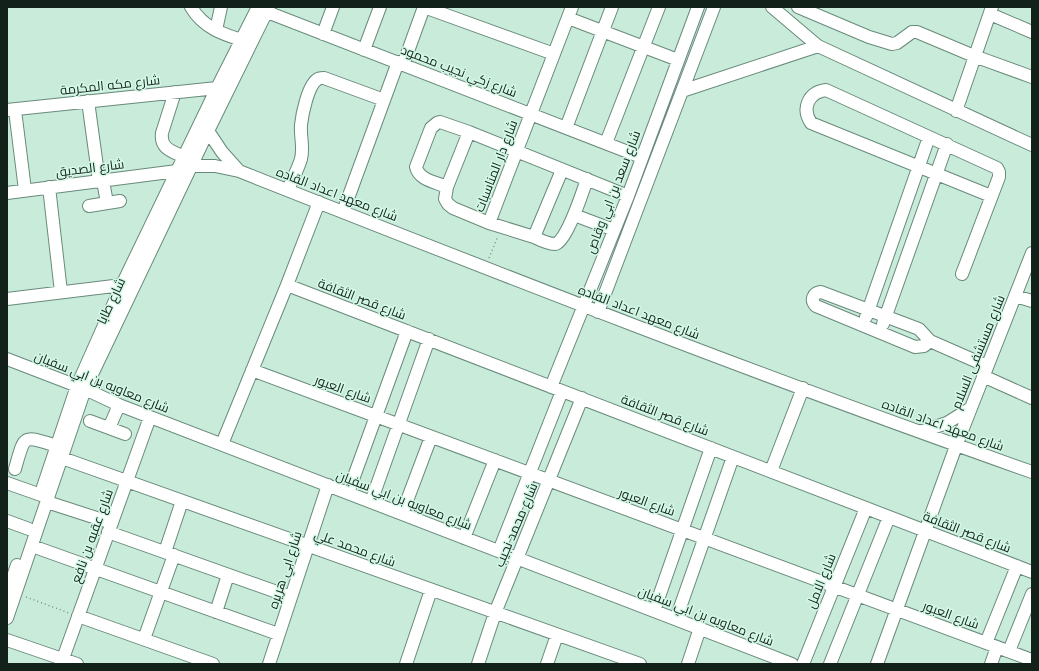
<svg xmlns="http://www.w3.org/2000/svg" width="1039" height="671" font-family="'DM Sans',Cairo,sans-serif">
<rect width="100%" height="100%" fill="#c8ebda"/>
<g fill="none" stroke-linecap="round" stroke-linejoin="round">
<!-- minor casing -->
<g stroke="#698a7b" stroke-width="14">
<path id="minor" d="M191 7C204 29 225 35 248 42
M424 7 554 54
M772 7 818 46 1032 145
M798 7 869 37 892 44 897 43 912 32H917L974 56 1032 77
M267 12 641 157
M990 14 1032 32
M568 18 678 60
M216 30 221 7
M323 34 333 7
M364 50 380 7
M403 65 424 7
M682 91 818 46
M175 92 162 133C160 149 172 151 184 157
M88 101 99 181
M7 110 217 88
M15 110 25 190
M956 111 992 7
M566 128 612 7
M208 131 222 152 239 171
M469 132 447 187 445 199 448 204 453 208 489 223 534 237 562 170
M606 143 659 7
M191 166H215L239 171C502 275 765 378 1032 472
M103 181 107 203
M49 187 61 292
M447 187C435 182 419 180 416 167L431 128 437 123 440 122 469 132 628 196
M288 190C292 180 298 169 301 159 304 147 300 136 301 125 302 115 308 84 318 79 319 78 322 78 324 78L384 100
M7 193 177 171
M89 206 120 201
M343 212 398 62
M574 215 614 230
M489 223 572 7
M534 237C540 240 549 244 555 244 566 243 583 191 587 179
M962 274 999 177V172L997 168 826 90C809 92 801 108 811 123L991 196
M287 285 1032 572
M1015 296 1032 301
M7 299 122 285
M598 312 714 7
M866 317 929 137
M883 324 947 144
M930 341 924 346 915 347 816 306C810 300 813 293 821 292L919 329 930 341 987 366
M7 359 85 389 119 405 792 664
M252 370 1032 660
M983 376 1032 398
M551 387 628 196 698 7
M90 421 125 434
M109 428 119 405
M920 432 947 423 971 408
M222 444 287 285 319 202
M62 458 640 664
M15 469C25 434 22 435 57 446
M771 471 803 388
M7 483 41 495
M43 487 77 386 122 285 217 88 258 7
M348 493 407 331
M47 502 112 523
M371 502 429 339
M402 514 431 437
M7 521 29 529
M108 532 291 597
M464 538 495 460
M32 546 278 634
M499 551 562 391
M165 552 182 501
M7 594 17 565
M654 611 711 448
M216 612 228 575
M78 616 213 664
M7 618 85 389 208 131 269 7
M676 619 733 457
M144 639 174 555
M7 640 77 664
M986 643 1017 566
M1009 651 1032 594
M61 664 150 417
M269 664 328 485
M406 664 431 590
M478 664 495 613 582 398
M547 664 557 635
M688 664 700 628
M803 664 866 508
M830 664 889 517
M877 664 956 446 1032 253
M991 664 997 647"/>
</g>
<!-- path -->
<path stroke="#789185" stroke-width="1.5" stroke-dasharray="1 3" stroke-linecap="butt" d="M489 258 498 236
M26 597 69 613"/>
<!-- minor -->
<use href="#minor" stroke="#fff" stroke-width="12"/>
</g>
<g text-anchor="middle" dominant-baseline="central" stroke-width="3" stroke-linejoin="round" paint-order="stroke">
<!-- street labels -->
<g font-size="13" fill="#13211b" stroke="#d5f9e7">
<text transform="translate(459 71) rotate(21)">شارع زكي نجيب محمود</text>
<text transform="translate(110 85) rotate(-6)">شارع مكه المكرمة</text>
<text transform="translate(496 166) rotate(-69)">شارع دار المناسبات</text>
<text transform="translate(90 168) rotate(-7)">شارع الصديق</text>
<text transform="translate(613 192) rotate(-69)">شارع سعد بن ابي وقاص</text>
<text transform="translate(337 194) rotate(21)">شارع معهد اعداد القاده</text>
<text transform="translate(362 299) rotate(21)">شارع قصر الثقافة</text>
<text transform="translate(111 301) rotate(-65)">شارع طابا</text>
<text transform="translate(639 312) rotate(21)">شارع معهد اعداد القاده</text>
<text transform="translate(978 352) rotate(-68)">شارع مستشفى السلام</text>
<text transform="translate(102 382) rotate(22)">شارع معاويه بن ابي سفيان</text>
<text transform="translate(343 389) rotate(20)">شارع العبور</text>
<text transform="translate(665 415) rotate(21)">شارع قصر الثقافة</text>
<text transform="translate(943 425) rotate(20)">شارع معهد اعداد القاده</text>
<text transform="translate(404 500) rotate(21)">شارع معاويه بن ابي سفيان</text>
<text transform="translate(647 502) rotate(20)">شارع العبور</text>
<text transform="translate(516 525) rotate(-67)">شارع محمد نجيب</text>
<text transform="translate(967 532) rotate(21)">شارع قصر الثقافة</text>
<text transform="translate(92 536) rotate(-70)">شارع عقبه بن نافع</text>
<text transform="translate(355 548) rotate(20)">شارع محمد علي</text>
<text transform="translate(285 570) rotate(-72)">شارع ابي هريره</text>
<text transform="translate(821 581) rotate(-68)">شارع الامل</text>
<text transform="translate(951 615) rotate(20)">شارع العبور</text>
<text transform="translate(706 616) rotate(21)">شارع معاويه بن ابي سفيان</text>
</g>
</g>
<!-- border -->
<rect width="1039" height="671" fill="none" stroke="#13211b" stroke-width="16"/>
</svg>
